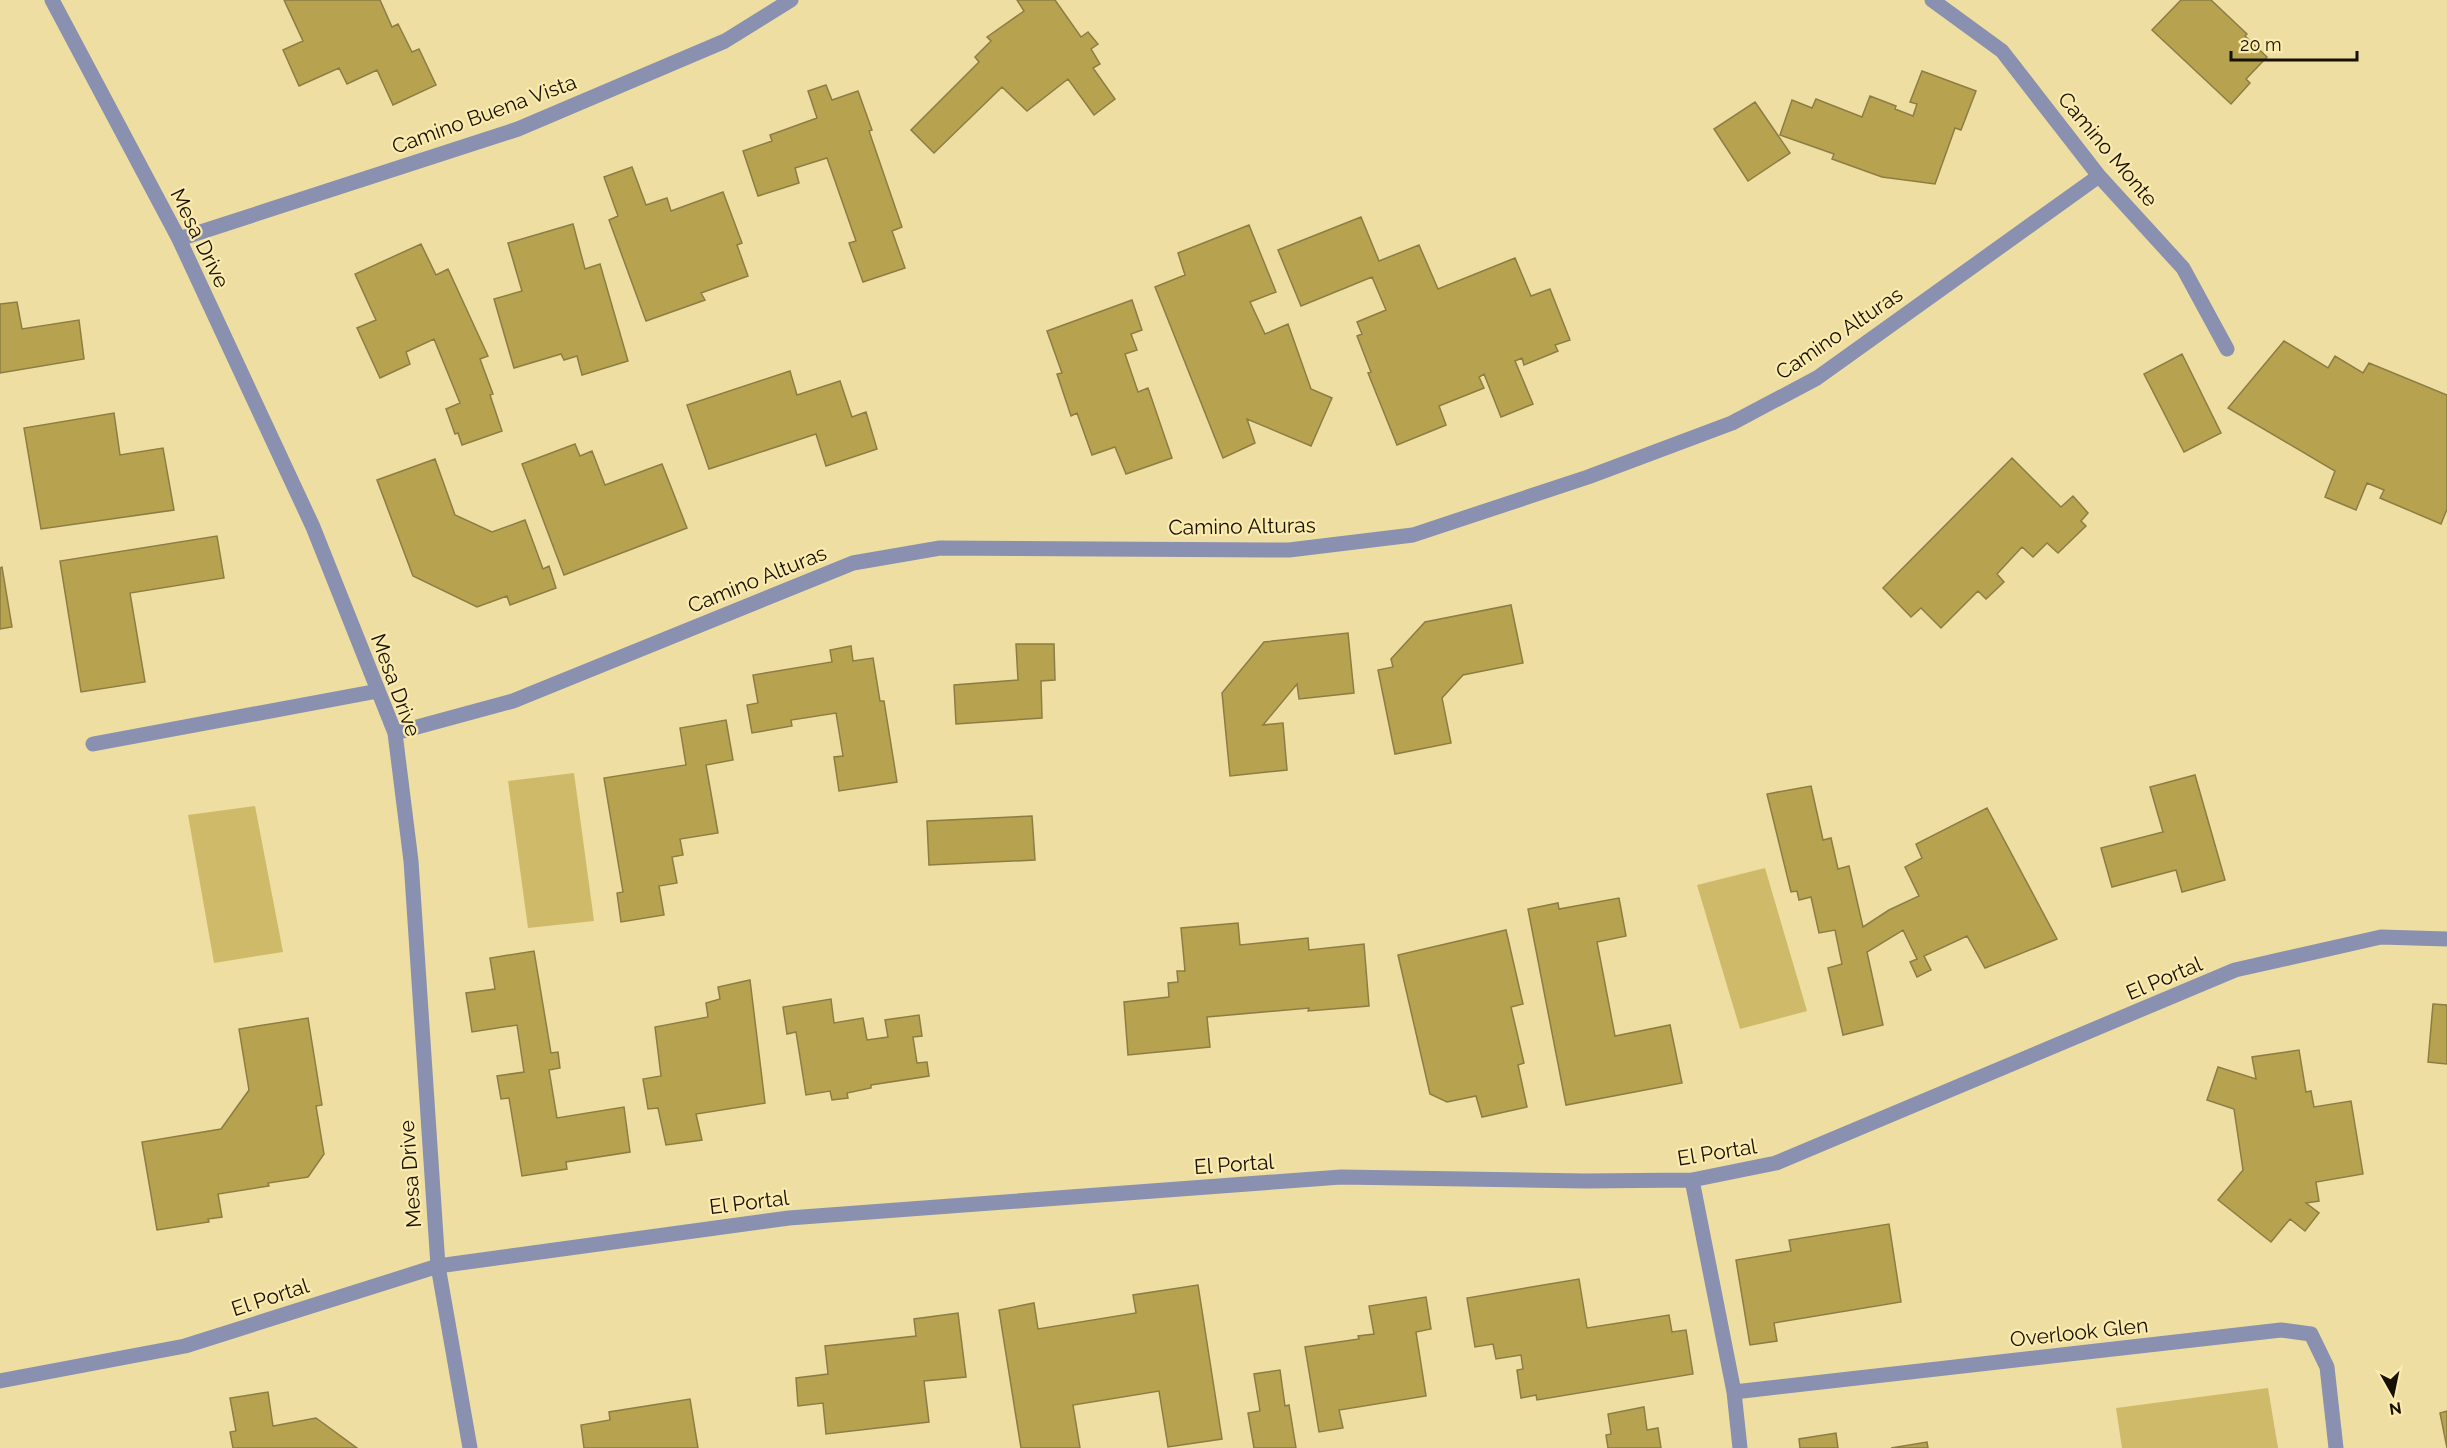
<svg xmlns="http://www.w3.org/2000/svg" width="2447" height="1448" font-family="Raleway,sans-serif">
<rect width="100%" height="100%" fill="#eedea2"/>
<!-- green -->
<path fill="#cfba69" d="M574 773 594 921 528 928 508 781Z
M255 806 283 952 214 963 188 815Z
M1765 868 1807 1011 1740 1029 1697 885Z
M2268 1388 2278 1448H2122L2116 1408Z"/>
<!-- building -->
<path fill="#b7a24f" stroke="#8c7d44" stroke-width="1.5" d="M284 0H380L392 27 398 24 412 52 419 49 436 85 393 105 377 70 347 84 339 68 299 86 283 50 303 41Z
M1017 0H1055L1081 37 1088 32 1098 44 1091 49 1100 64 1093 68 1115 99 1094 115 1068 79 1027 111 1002 87 934 153 911 130 979 62 975 57 991 41 987 37 1024 11Z
M2181 0H2211L2247 34 2245 36 2267 57 2246 79 2250 83 2231 104 2152 30Z
M1922 71 1976 91 1961 130 1955 128 1935 184 1882 177 1832 159 1834 154 1780 135 1792 100 1812 108 1816 99 1862 117 1870 96 1896 106 1895 109 1913 116 1917 104 1910 102Z
M826 85 832 100 858 91 872 130 869 131 902 227 892 231 905 268 863 282 849 243 856 241 827 158 795 168 799 183 758 196 743 151 772 141 770 135 817 118 808 91Z
M1755 102 1790 153 1748 181 1714 129Z
M632 167 646 205 667 198 671 211 723 192 742 243 737 245 748 276 701 293 705 300 646 321 609 220 618 216 604 177Z
M1361 217 1379 261 1419 245 1438 289 1515 258 1531 296 1550 289 1570 340 1555 345 1558 351 1524 365 1522 358 1515 361 1533 404 1501 417 1484 374 1479 377 1484 388 1439 406 1446 425 1397 445 1368 373 1371 372 1357 336 1362 334 1357 322 1386 310 1372 277 1301 306 1278 250Z
M573 224 585 269 600 264 628 361 582 375 577 356 564 360 561 354 514 368 494 299 522 291 508 243Z
M1249 225 1276 292 1250 302 1265 334 1288 324 1311 389 1332 398 1311 446 1247 419 1255 443 1223 458 1155 287 1185 275 1178 253Z
M421 244 436 275 448 269 488 356 480 359 493 394 490 395 502 431 462 445 458 433 455 434 446 409 460 403 434 339 406 352 410 364 380 378 357 328 376 320 355 274Z
M1132 300 1142 330 1131 334 1137 350 1125 354 1138 392 1148 388 1172 458 1126 474 1115 447 1092 455 1077 413 1071 416 1057 374 1062 373 1047 331Z
M17 302 22 329 79 320 84 359 0 373V304Z
M2284 341 2328 368 2335 356 2363 373 2369 363 2447 395V509L2441 524 2380 498 2384 490 2367 483 2356 510 2325 497 2335 471 2228 408Z
M2182 354 2221 433 2184 452 2144 374Z
M790 371 797 395 840 381 852 417 866 412 877 449 826 466 816 434 709 469 687 405Z
M114 413 120 455 163 448 174 510 41 529 24 428Z
M575 444 580 456 592 451 605 485 662 464 687 528 564 575 522 464Z
M2012 458 2061 507 2073 496 2088 513 2081 521 2086 526 2058 553 2047 543 2033 557 2022 547 1997 574 2004 582 1986 599 1978 591 1941 628 1921 608 1911 617 1883 588Z
M435 459 455 515 492 532 525 520 543 569 549 566 556 588 510 605 507 596 477 607 413 576 377 480Z
M217 536 224 578 130 593 145 682 81 692 60 561Z
M2 567 12 627 0 629V568Z
M1511 605 1523 663 1463 675 1442 698 1451 743 1395 754 1378 670 1393 667 1391 659 1425 622Z
M1348 633 1354 693 1299 699 1297 684 1263 725 1283 723 1287 770 1230 776 1222 693 1264 642Z
M1016 644H1054L1055 680 1041 681 1042 718 956 724 954 685 1018 680Z
M851 646 853 661 873 658 880 701H884L897 782 839 791 834 757 843 756 836 713 791 720 792 726 752 733 747 705 758 703 753 675 832 662 830 650Z
M726 720 733 760 706 765 718 833 680 839 683 855 672 857 677 883 659 886 664 915 621 922 617 893 623 892 604 778 686 765 680 728Z
M2195 775 2225 880 2182 892 2176 870 2112 887 2101 848 2163 832 2150 787Z
M1811 786 1823 840 1831 838 1838 869 1849 866 1863 927 1889 910 1919 896 1905 867 1922 858 1916 844 1987 808 2057 939 1985 968 1967 936 1924 956 1931 970 1917 977 1910 962 1917 959 1903 930 1867 952 1883 1025 1843 1035 1828 968 1842 964 1835 930 1819 933 1811 897 1799 900 1797 891 1791 892 1767 794Z
M1032 816 1035 860 929 865 927 821Z
M1619 898 1626 936 1597 942 1615 1036 1670 1025 1682 1083 1566 1105 1528 909 1558 903 1559 909Z
M1238 923 1240 945 1308 938 1309 950 1364 944 1369 1006 1308 1011 1309 1008 1207 1017 1210 1047 1128 1055 1124 1002 1169 997 1168 983 1178 982 1177 971H1185L1181 928Z
M1506 930 1523 1004 1511 1007 1524 1063 1518 1065 1527 1107 1482 1117 1476 1096 1447 1102 1430 1094 1398 955Z
M534 951 551 1053 558 1052 560 1068 549 1070 557 1118 624 1107 630 1152 566 1162 567 1169 522 1176 509 1098 501 1099 497 1076 524 1072 517 1025 472 1032 466 993 495 989 490 958Z
M750 980 765 1103 696 1114 702 1140 666 1145 658 1108 648 1109 643 1079 661 1076 655 1027 708 1017 706 1003 720 999 718 987Z
M831 999 834 1023 863 1018 867 1040 888 1037 885 1020 919 1015 922 1036 913 1037 917 1063 927 1062 929 1076 871 1085V1088L847 1093 848 1098 832 1100 830 1091 806 1095 796 1032 787 1034 783 1007Z
M2433 1004 2447 1005V1064L2428 1062Z
M308 1018 322 1105 316 1106 324 1154 308 1177 268 1183 269 1186 218 1194 222 1217 208 1219 209 1222 157 1230 142 1142 221 1129 249 1090 239 1029Z
M2299 1050 2306 1092 2311 1091 2314 1107 2351 1101 2363 1174 2316 1182 2319 1201 2306 1203 2319 1213 2305 1231 2290 1219 2271 1242 2218 1200 2243 1170 2234 1109 2207 1100 2218 1067 2256 1079 2252 1057Z
M1889 1224 1901 1302 1774 1323 1777 1341 1750 1345 1736 1260 1791 1251 1789 1240Z
M1579 1279 1587 1328 1669 1315 1672 1332 1686 1330 1693 1374 1537 1400 1536 1395 1521 1398 1517 1370 1523 1369 1521 1355 1496 1359 1493 1344 1475 1347 1467 1298Z
M1198 1285 1222 1439 1168 1447 1159 1391 1073 1405 1080 1448H1021L999 1310 1034 1303 1038 1329 1136 1313 1133 1295Z
M1426 1297 1431 1329 1416 1332 1426 1396 1339 1410 1343 1428 1319 1432 1305 1347 1359 1339 1358 1336 1374 1334 1369 1306Z
M958 1313 966 1377 924 1381 929 1422 826 1434 823 1403 798 1406 796 1378 828 1374 825 1346 916 1336 914 1319Z
M1280 1370 1285 1406 1289 1405 1296 1448H1254L1248 1413 1260 1411 1254 1374Z
M268 1392 273 1426 316 1418 357 1448H233L230 1432 236 1431 230 1398Z
M690 1399 698 1448H584L581 1425 610 1420 609 1412Z
M1644 1407 1647 1430 1658 1428 1661 1448H1608L1606 1435 1611 1434 1608 1414Z
M2447 1411V1448L2440 1413Z
M1836 1433 1838 1448H1800L1799 1439Z
M1927 1442 1928 1448H1891Z"/>
<g fill="none" stroke-linecap="round" stroke-linejoin="round">
<!-- minor -->
<path stroke="#8990b0" stroke-width="15" d="M52 0 179 239 313 527 395 733 411 861 438 1266 470 1448
M1932 0 2002 51 2099 176 2183 268 2227 349
M179 239 518 129 725 41 791 0
M395 733 513 701 853 563 940 548 1289 550 1413 535 1588 477 1732 423 1817 378 2099 176
M93 744 378 691
M1692 1180 1734 1392 1740 1448
M0 1381 185 1346 438 1266 789 1218 1341 1177 1585 1181 1692 1180 1776 1163 2235 970 2381 937 2447 939
M1734 1392 2281 1330 2311 1334 2327 1367 2336 1448"/>
</g>
<g text-anchor="middle" dominant-baseline="central" stroke-width="4.5" stroke-linejoin="round" paint-order="stroke">
<!-- street labels -->
<g font-size="21" fill="#161100" stroke="#fbebaf">
<text transform="translate(484 114) rotate(-20)">Camino Buena Vista</text>
<text transform="translate(2108 149) rotate(50)">Camino Monte</text>
<text transform="translate(200 238) rotate(64)">Mesa Drive</text>
<text transform="translate(1839 333) rotate(-34)">Camino Alturas</text>
<text transform="translate(1242 526) rotate(-1)">Camino Alturas</text>
<text transform="translate(757 579) rotate(-22)">Camino Alturas</text>
<text transform="translate(396 685) rotate(70)">Mesa Drive</text>
<text transform="translate(2164 978) rotate(-23)">El Portal</text>
<text transform="translate(1717 1152) rotate(-9)">El Portal</text>
<text transform="translate(1234 1164) rotate(-4)">El Portal</text>
<text transform="translate(410 1174) rotate(-94)">Mesa Drive</text>
<text transform="translate(749 1202) rotate(-7)">El Portal</text>
<text transform="translate(270 1297) rotate(-18)">El Portal</text>
<text transform="translate(2079 1332) rotate(-6)">Overlook Glen</text>
</g>
</g>
<!-- north arrow -->
<g transform="translate(2393 1394) rotate(171)" stroke="#fbebaf" stroke-width="4.5" paint-order="stroke">
<path d="M0-4.5L10 22L0 15L-10 22Z" fill="#161100"/>
<text y="-9" font-size="16" font-weight="bold" text-anchor="middle" fill="#161100">N</text>
</g>
<!-- scale -->
<path d="M2231 51v9h126v-9" fill="none" stroke="#161100" stroke-width="3"/>
<text x="2240" y="51" font-size="18" fill="#161100" stroke="#fbebaf" stroke-width="4.5" paint-order="stroke">20 m</text>
</svg>
